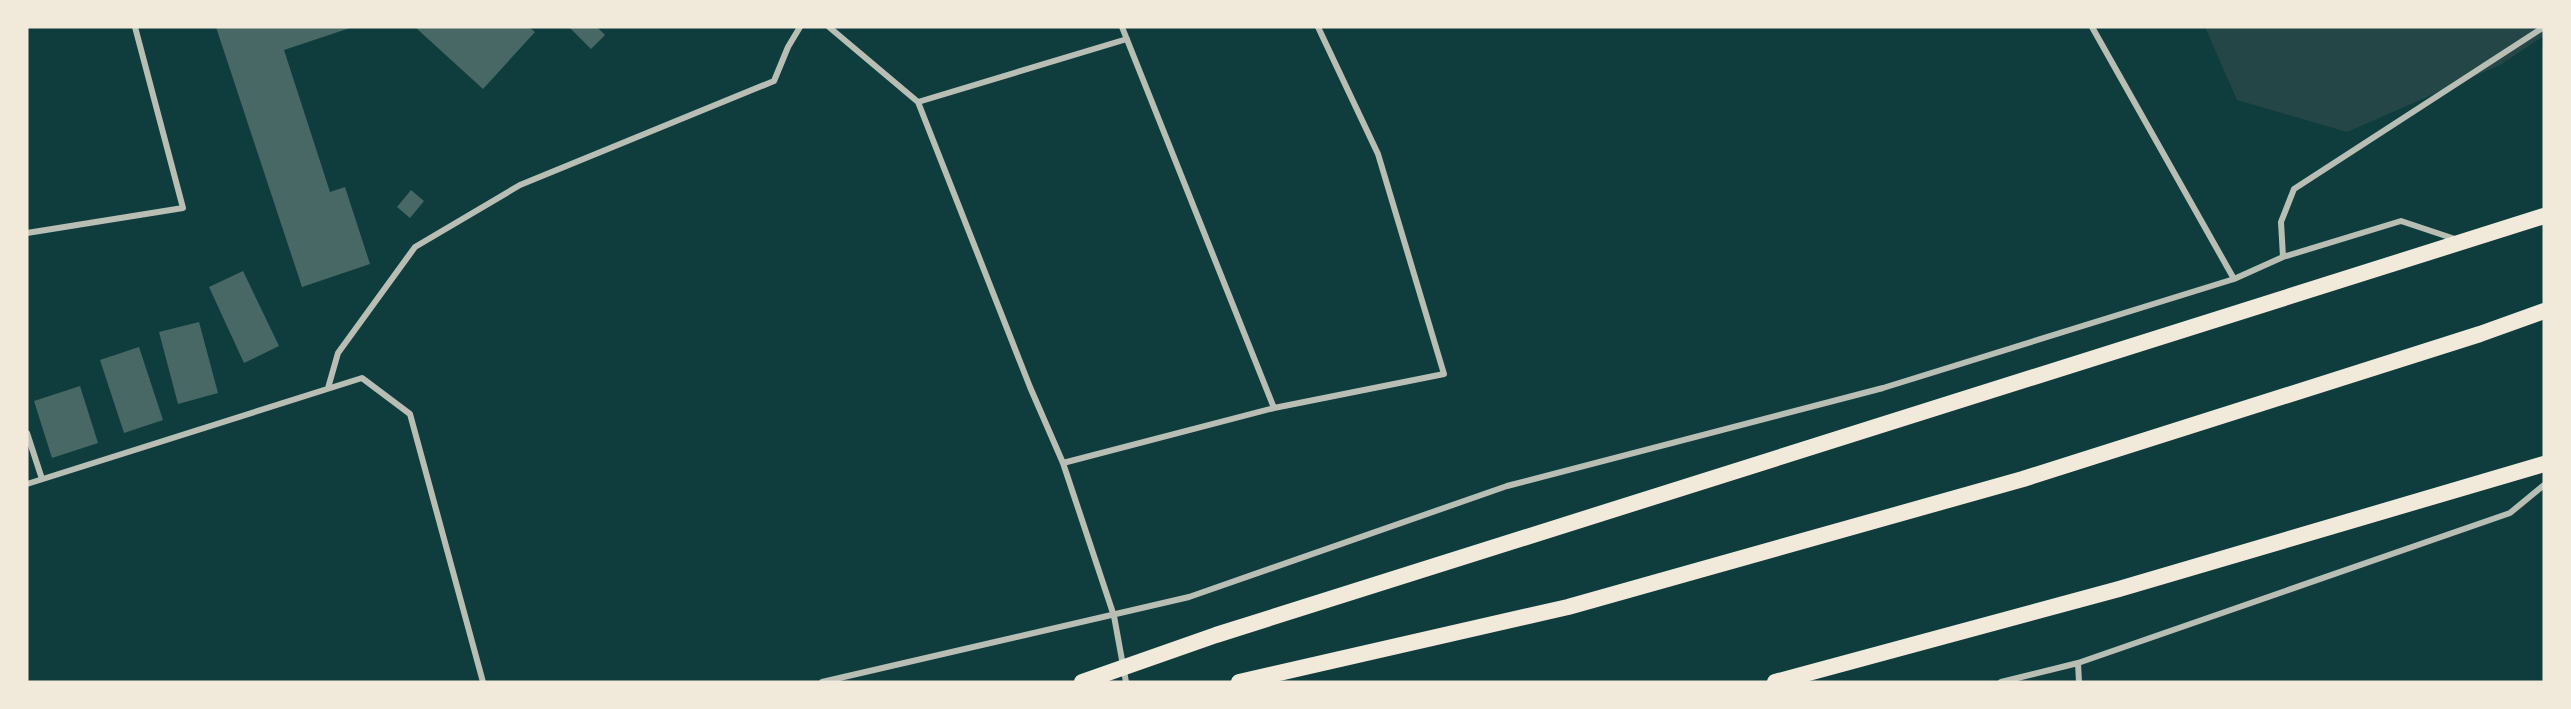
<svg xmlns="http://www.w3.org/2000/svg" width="2571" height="709" font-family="Quicksand,sans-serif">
<rect width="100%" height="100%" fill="#0f3d3e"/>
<!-- green -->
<path fill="#244646" d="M2205 27H2544V36L2500 65 2347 132 2237 100Z"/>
<!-- building -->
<path fill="#486865" d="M216 27H353L284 50 330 192 345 187 370 264 302 287Z
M415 27H529L535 32 483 89Z
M569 27H597L605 35 591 49Z
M411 190 424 201 410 218 397 207Z
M243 271 279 346 244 363 209 287Z
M199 322 218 393 178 404 159 332Z
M139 347 163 420 124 433 100 360Z
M80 386 98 443 52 458 34 401Z"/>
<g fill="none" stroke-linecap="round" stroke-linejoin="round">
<!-- minor -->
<path stroke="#b8beb3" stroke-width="6" d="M829 27 918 102 1030 387 1063 463 1114 616 1126 682
M1122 27 1274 408
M2092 27 2234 279
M918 102 1127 39
M27 233 183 208 135 27
M2283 257 2281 222 2294 189 2544 27
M328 388 338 353 415 247 520 185 774 81 788 47 800 27
M27 433 42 479
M1063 463 1274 408 1444 374 1378 154 1318 27
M27 484 362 378 410 414 483 682
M2078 663 2079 682
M822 682 1189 597 1507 486 1883 388 2234 279 2283 257 2401 221 2458 240
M2001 682 2078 663 2510 513 2544 485"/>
<!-- trunk -->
<path stroke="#f1e9da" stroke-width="16" d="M1082 682 1216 635 2544 216
M1239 682 1568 607 2023 479 2480 334 2544 311
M1775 682 2119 589 2544 464"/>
</g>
<!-- border -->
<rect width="2571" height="709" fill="none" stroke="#f1e9da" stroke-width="57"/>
</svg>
